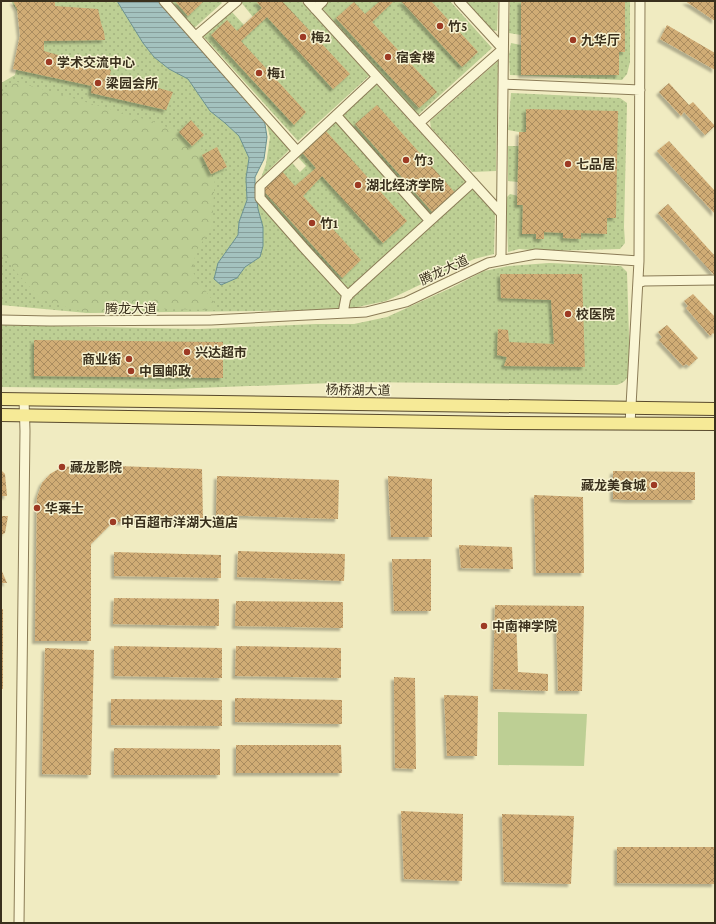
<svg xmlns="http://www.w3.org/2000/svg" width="716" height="924" font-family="'Crimson Pro','Noto Sans SC',serif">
<defs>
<pattern id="grass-dots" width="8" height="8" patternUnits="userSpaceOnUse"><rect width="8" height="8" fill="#bdcf94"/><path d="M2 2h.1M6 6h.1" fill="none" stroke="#a3b27f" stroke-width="1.8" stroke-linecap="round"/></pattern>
<pattern id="forest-crowns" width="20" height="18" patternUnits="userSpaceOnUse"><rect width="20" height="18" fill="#bdcf94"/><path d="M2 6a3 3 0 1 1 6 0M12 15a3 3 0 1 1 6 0" fill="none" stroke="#a3b27f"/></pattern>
<pattern id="water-rules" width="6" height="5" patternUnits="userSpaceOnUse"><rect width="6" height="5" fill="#a4c2bf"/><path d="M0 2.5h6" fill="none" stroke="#879e9b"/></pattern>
<pattern id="building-cross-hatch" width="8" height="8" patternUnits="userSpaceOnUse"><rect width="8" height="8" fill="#d0ac75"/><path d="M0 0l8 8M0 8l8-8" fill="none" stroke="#aa8c5f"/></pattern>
<filter id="shadow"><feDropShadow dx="-3" dy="3" stdDeviation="1" flood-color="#0004"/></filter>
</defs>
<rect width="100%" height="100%" fill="#f0ebc1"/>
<!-- grass -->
<path fill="url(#grass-dots)" d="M11 1H117L143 43 154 57 169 69 188 79 210 111 225 123 239 136 249 158 246 178 247 200 239 222 238 235 218 263 237 278 245 267 260 257 256 200 260 198 348 296 432 219 340 115 375 83 495 214 494 254 474 259 386 301 343 310 87 313 1 305V83L15 75 22 41 19 15Z
M166 1H220L222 3 192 30Z
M240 1H301L369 76 298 141 203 36 231 11 244 25 253 17Z
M328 1H450L492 48 418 115 321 7Z
M464 1H498L497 31 491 30Z
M510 1H630V62L627 74 622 80 510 75 509 55 511 43 521 45V35L509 33Z
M498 61 496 171 472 172 431 128 430 121Z
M511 93 620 98 627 103 624 227 625 243 620 249 545 251 519 249 508 252 506 198 510 194 518 196V182L508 181V146H519V132L508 130Z
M335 118 425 221 348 291 255 188 289 159 300 172 306 166 295 154Z
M266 121 291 148 261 178 266 164 270 137Z
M549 263 621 266 627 272 630 369C628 378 626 382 617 385L359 382 171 389 1 387V325L198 329 316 324H354L387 317 453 287 484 271 509 266Z"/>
<!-- forest -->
<path fill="url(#forest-crowns)" d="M14 81 154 122 197 139 215 176 212 226 196 252 192 271 219 310 158 309 87 313 42 300 15 271 1 252V93Z"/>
<!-- pitch -->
<path fill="#bdcf94" d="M498 712 587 714 584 766 498 765Z"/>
<!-- water -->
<path fill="url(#water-rules)" stroke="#6a918f" d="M117 1H159L264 118 267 137 264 159 255 177V188L258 209 263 227V246L260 257 245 267 237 278 221 285 214 279 218 263 238 235 239 222 247 200 246 178 249 158 239 136 225 123 210 111 188 79 169 69 154 57 143 43Z"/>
<!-- building -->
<path fill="url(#building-cross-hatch)" filter="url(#shadow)" d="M13 1H55V6L98 9 101 23 104 32 105 40 44 41V51L111 70 110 75 173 92 166 110 91 93 92 86 13 69 20 35 17 9Z
M175 1H204L188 16Z
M256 1H282L350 74 333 89 267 17 241 41 306 112 294 125 211 35 227 20 237 31 262 8Z
M380 1H394L372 22 437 92 419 108 336 18 354 2 365 14Z
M401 1H431L478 52 462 67Z
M521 1H625V52H619V75H521Z
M685 1H715V21Z
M667 25 715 53V70L660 39Z
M669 83 689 105 693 102 715 126 705 135 684 112 681 116 659 92Z
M377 105 457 195 435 215 355 124Z
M526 109 618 111 616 218H607V234L581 233V239L563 238V233L544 232V239H536V234H522L523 205H517L519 132H526Z
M191 120 204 135 192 146 179 132Z
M325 130 407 221 383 243 322 176 303 196 361 260 342 278 261 188 281 170 295 186 316 168 301 151Z
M669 141 715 191V214L657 151Z
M217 147 227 167 211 174 202 155Z
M668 204 715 256V276L658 213Z
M500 274H582L585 367 504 366 507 357 497 355 498 329 508 330 509 342 554 344 551 300 501 298Z
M693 294 715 317V335L713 333 710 336 686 308 688 306 684 301Z
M667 325 698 358 689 366 686 364 683 366 659 340 662 337 658 332Z
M34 340 223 342V378L34 376Z
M89 465 202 469 203 522H113L91 544V641H35L37 497 42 483 50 474 62 467 76 466 89 470Z
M1 470 5 474 7 496H1Z
M613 471 695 472V500H628L613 499Z
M217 476 339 480 338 519 216 515Z
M388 476 432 479V537H391Z
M534 495 583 497 584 573H536Z
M1 516H8L5 533 1 535Z
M459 545 512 547 513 569 461 568Z
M238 551 345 554 344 581 237 577Z
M114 552 221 555V578L114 576Z
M392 559H431V611H394Z
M1 569 7 583H1Z
M114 598 219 599V626L113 624Z
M236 601 343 602V628L235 626Z
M495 605 584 606 582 691H558L556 618 516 619 518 672 548 674V691L493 689Z
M1 609H3V689H1Z
M114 646 222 648V678L114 676Z
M236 646 341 648V678L235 676Z
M45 648 94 650 91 775 42 774Z
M394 677 415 678 416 769 395 768Z
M444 695 478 696 477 756H447Z
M235 698 342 700V724L235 722Z
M111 699 222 700V726L111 725Z
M236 745H341L342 773H236Z
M114 748 220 749V775H114Z
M401 811 463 814 462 881 404 879Z
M502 814 574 816 571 884 504 882Z
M617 847H715V884L617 883Z"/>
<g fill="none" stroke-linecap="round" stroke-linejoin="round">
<!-- minor casing -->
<g stroke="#8b7c57" stroke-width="11">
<path id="minor" d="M164 1 297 151
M308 1 501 213
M315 9 323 1
M196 36 237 1
M503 84 640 90
M336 115 430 221
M419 123 503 49 459 1
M498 261 501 256 504 1
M638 283 644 281 715 280
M348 296 304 248 260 198V186L377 77
M343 313 346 297 473 182
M1 320 50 321 211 320 366 312 406 302 488 263 536 254 639 261
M630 424 639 261 640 1
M19 923 25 431 24 399"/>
</g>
<!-- major casing -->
<g stroke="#58492c" stroke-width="14">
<path id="major" d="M1 399 715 409
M1 415 507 423 715 424"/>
</g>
<!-- minor -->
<use href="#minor" stroke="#faf6d5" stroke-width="9"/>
<!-- major -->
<use href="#major" stroke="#f6ea97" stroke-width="12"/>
</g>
<!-- markers -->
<g fill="#9d3a24" stroke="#f7f3d1" stroke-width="1.5">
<circle cx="440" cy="26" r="4"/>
<circle cx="303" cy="37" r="4"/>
<circle cx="573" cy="40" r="4"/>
<circle cx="388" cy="57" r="4"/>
<circle cx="49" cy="62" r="4"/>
<circle cx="259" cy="73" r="4"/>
<circle cx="98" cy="83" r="4"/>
<circle cx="406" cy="160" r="4"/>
<circle cx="568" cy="164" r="4"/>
<circle cx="358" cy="185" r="4"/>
<circle cx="312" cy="223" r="4"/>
<circle cx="568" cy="314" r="4"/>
<circle cx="187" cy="352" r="4"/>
<circle cx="129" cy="359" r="4"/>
<circle cx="131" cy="371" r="4"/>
<circle cx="62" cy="467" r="4"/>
<circle cx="654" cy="485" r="4"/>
<circle cx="37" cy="508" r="4"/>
<circle cx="113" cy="522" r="4"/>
<circle cx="484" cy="626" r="4"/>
</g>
<g text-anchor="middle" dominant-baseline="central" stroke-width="3" stroke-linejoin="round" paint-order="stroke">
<!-- poi labels -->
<g font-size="13" font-weight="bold" fill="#3a301d" stroke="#f7f3d1" text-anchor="start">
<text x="448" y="26">竹5</text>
<text x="311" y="37">梅2</text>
<text x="581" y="40">九华厅</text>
<text x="396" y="57">宿舍楼</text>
<text x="57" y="62">学术交流中心</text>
<text x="267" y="73">梅1</text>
<text x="106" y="83">梁园会所</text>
<text x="414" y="160">竹3</text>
<text x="576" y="164">七品居</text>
<text x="366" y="185">湖北经济学院</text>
<text x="320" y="223">竹1</text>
<text x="576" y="314">校医院</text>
<text x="195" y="352">兴达超市</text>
<text x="121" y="359" text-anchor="end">商业街</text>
<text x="139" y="371">中国邮政</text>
<text x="70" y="467">藏龙影院</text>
<text x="646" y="485" text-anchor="end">藏龙美食城</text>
<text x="45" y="508">华莱士</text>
<text x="121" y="522">中百超市洋湖大道店</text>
<text x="492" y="626">中南神学院</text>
</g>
<!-- street labels -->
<g font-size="13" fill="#3a301d" stroke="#f7f3d1">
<text transform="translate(444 270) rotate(-25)">腾龙大道</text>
<text x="131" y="308">腾龙大道</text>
<text transform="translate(358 390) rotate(1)">杨桥湖大道</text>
</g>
</g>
<!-- border -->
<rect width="716" height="924" fill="none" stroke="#3a301d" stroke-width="4"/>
</svg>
